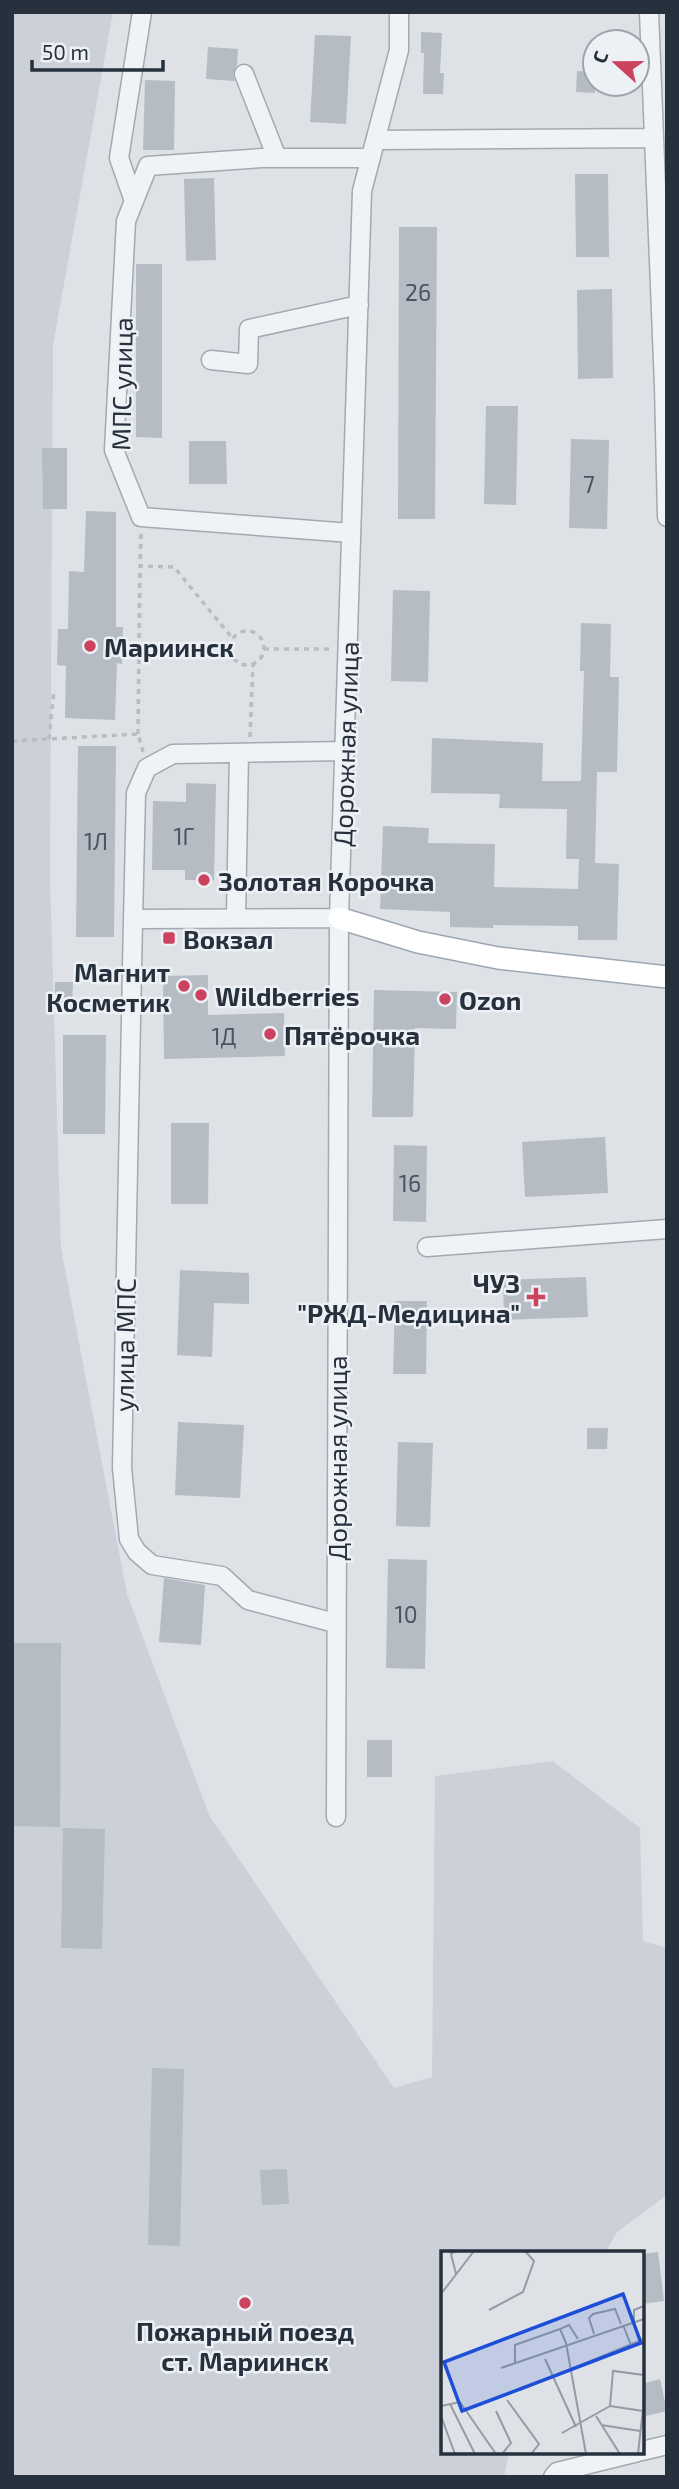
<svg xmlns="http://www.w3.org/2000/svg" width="679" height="2489" font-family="'Exo 2',sans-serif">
<rect width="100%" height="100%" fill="#dee2e7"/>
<!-- built -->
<path fill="#ccd1d9" d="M12 12H113L53 345 50 879 61 1248 127 1594 209 1815 394 2088 432 2077 435 1776 553 1761 640 1828 643 1941 667 1948V2195L617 2232 605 2253H443V2452H509L504 2477H12Z"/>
<!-- building -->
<path fill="#b5bcc4" d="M421 32 442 33 440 73H444L443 94H423L424 53H421Z
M315 35 351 36 346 124 310 122Z
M208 47 238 49 237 65 233 73 235 81 206 79Z
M577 71 595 72V93L576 92Z
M145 80 175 81 174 150H143Z
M575 174H608L609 257H576Z
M214 178 216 260 186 261 184 179Z
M399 227H437L435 519H398Z
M136 264H162V438L136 437Z
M612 289 613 378 578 379 577 290Z
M486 406H518L516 505 484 504Z
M571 439 609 440 607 529 569 528Z
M189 441H226L227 484H189Z
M42 448H67V509H43Z
M86 511 116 512V627H123L122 664 117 663 115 720 65 718 66 666 57 665 58 629H68L69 571 84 572Z
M393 590 430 591 428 682 391 681Z
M581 623 611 624 610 677H619L617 772H597L595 863 619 864 617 940H578V926L493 925V928L450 927V912L380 909 383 826 429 828 428 843 495 844 494 887 578 889 579 859H566L567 809 499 808 500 794 431 793 432 738 543 743 542 781H581L584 671H580Z
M78 746H116L114 937H76Z
M186 783 216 784 214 880H185V870H152L153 801 186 802Z
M208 975V1015L284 1013 285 1056 164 1059 163 976Z
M55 982H73L72 1010H55Z
M374 990 457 992 456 1029 415 1028 413 1117H372Z
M63 1035H106L105 1134H63Z
M171 1123H209L208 1204H171Z
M605 1137 608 1193 525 1197 522 1142Z
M394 1145 427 1146 426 1222 393 1221Z
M180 1270 249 1273V1304L214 1303 212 1357 177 1355Z
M586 1277 588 1317 504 1320 503 1280Z
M395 1301H427L426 1374H393Z
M178 1422 244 1425 240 1498 175 1495Z
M587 1428H608L607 1449H587Z
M398 1442 433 1443 430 1527 396 1526Z
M388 1559 427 1560 425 1669 386 1668Z
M164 1578 205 1585 201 1645 159 1642Z
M14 1643H61L60 1827 13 1826Z
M367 1740H392V1777H367Z
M63 1828 105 1829 102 1949 61 1948Z
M152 2068 184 2069 180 2246 148 2245Z
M287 2169 289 2204 262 2205 260 2170Z
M658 2252 664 2301 642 2304V2254Z
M660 2379 667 2411 642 2417V2384Z"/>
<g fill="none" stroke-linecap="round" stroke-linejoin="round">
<!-- minor casing -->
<g stroke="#a3a9b1" stroke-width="21">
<path id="minor" d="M649 12 664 386 667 517
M244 74 277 158
M377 140 654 138
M134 201 119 158 142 12
M211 360 248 364 249 329 359 305
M351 533 141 517 114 450 126 221 148 166 262 158H371
M236 918 239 753
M339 918 133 919 136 793 147 768 173 754 344 751
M133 919 122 1468 129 1539 137 1552 152 1565 222 1576 248 1600 335 1623
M427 1247 667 1229
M336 1817 339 918 362 191 399 50V12
M642 2451 667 2445
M553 2477 557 2472 638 2452"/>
</g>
<!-- major casing -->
<g stroke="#9da7b3" stroke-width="24">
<path id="major" d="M339 918 418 942 498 958 667 977"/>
</g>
<!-- path -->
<path stroke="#b8bdc2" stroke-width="3.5" stroke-dasharray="5 5" stroke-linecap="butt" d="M141 534 140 566 174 567 233 639
M230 648a17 17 0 1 1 34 0a17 17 0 1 1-34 0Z
M139 648 140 566
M264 649H332
M138 734 139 648H230
M250 737 253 665
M49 739 54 690
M12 741 138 734 143 752"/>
<!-- minor -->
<use href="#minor" stroke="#f0f3f6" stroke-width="18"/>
<!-- major -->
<use href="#major" stroke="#fff" stroke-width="21"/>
</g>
<!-- markers -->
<g fill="#cc435f" stroke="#edf1f5" stroke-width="2.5">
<circle cx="90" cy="646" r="7"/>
<circle cx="204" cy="880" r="7"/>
<rect x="162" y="931" width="14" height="14" rx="3.5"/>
<circle cx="184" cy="986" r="7"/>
<circle cx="201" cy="995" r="7"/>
<circle cx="445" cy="999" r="7"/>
<circle cx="270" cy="1034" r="7"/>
<path d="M532.5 1286.5h7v7h7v7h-7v7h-7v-7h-7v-7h7z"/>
<circle cx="245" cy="2303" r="7"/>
</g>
<g text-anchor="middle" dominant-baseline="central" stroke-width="5" stroke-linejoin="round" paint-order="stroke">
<!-- number labels -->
<g font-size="23" fill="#4a5460">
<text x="418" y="292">26</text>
<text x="589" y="484">7</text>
<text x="184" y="836">1Г</text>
<text x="96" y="841">1Л</text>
<text x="224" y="1036">1Д</text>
<text x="410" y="1183">16</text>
<text x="406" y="1614">10</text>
</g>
<!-- street labels -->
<g font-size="26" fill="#27313e" stroke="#edf1f5">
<text transform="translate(121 384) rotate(-89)">МПС улица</text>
<text transform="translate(345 744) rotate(-88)">Дорожная улица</text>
<text transform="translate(124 1345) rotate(-89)">улица МПС</text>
<text transform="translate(336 1458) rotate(-90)">Дорожная улица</text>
</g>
<!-- poi labels -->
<g font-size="26" font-weight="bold" fill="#27313e" stroke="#edf1f5" text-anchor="start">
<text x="104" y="646">Мариинск</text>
<text x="218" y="880">Золотая Корочка</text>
<text x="183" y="938">Вокзал</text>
<text x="170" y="971" text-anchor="end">Магнит<tspan x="170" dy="30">Косметик</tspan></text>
<text x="215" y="995">Wildberries</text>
<text x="459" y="999">Ozon</text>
<text x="284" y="1034">Пятёрочка</text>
<text x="520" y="1282" text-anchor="end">ЧУЗ<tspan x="520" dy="30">"РЖД-Медицина"</tspan></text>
<text x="245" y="2330" text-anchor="middle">Пожарный поезд<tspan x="245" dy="30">ст. Мариинск</tspan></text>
</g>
</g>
<!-- overview -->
<g transform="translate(441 2251)">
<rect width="203" height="203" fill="#dee2e7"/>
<path fill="none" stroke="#959ba3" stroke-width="2" d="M15 0 10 3 15 23M0 43 33 0M48 59 82 41 93 10 84 0M193 71V59L203 55M182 74 190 94M153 83 148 67 152 63 174 58 180 73M125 92 119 78 128 74 137 88M125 92 145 203M104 108 135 176M74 112V94L119 78M60 117 203 68M79 139 203 88M66 149 98 193 90 203M9 153 34 203M0 155 19 151 55 203M169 155 172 120 203 124M169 155 202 160M55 160 70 192 61 203M0 165 14 203M155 165 179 203M160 174 199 180M121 182 169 155M197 203 203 149"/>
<path fill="#1d4ed8" fill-opacity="0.15" stroke="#1d4ed8" stroke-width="3.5" d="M182 43 200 92 21 160 3 111Z"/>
<rect width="203" height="203" fill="none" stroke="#27313e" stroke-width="3.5"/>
</g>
<!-- border -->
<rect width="679" height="2489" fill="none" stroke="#27313e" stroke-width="28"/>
<!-- north arrow -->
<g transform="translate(616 63) rotate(291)"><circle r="33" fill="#edf1f5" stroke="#9ea4ac" stroke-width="2"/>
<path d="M0-5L12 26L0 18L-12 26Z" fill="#cc435f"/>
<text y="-10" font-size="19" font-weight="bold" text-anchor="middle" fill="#27313e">С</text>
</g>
<!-- scale -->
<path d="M32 60v10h131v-10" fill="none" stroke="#27313e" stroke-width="3.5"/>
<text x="42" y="60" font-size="21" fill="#27313e" stroke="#edf1f5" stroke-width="5" paint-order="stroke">50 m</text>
</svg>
